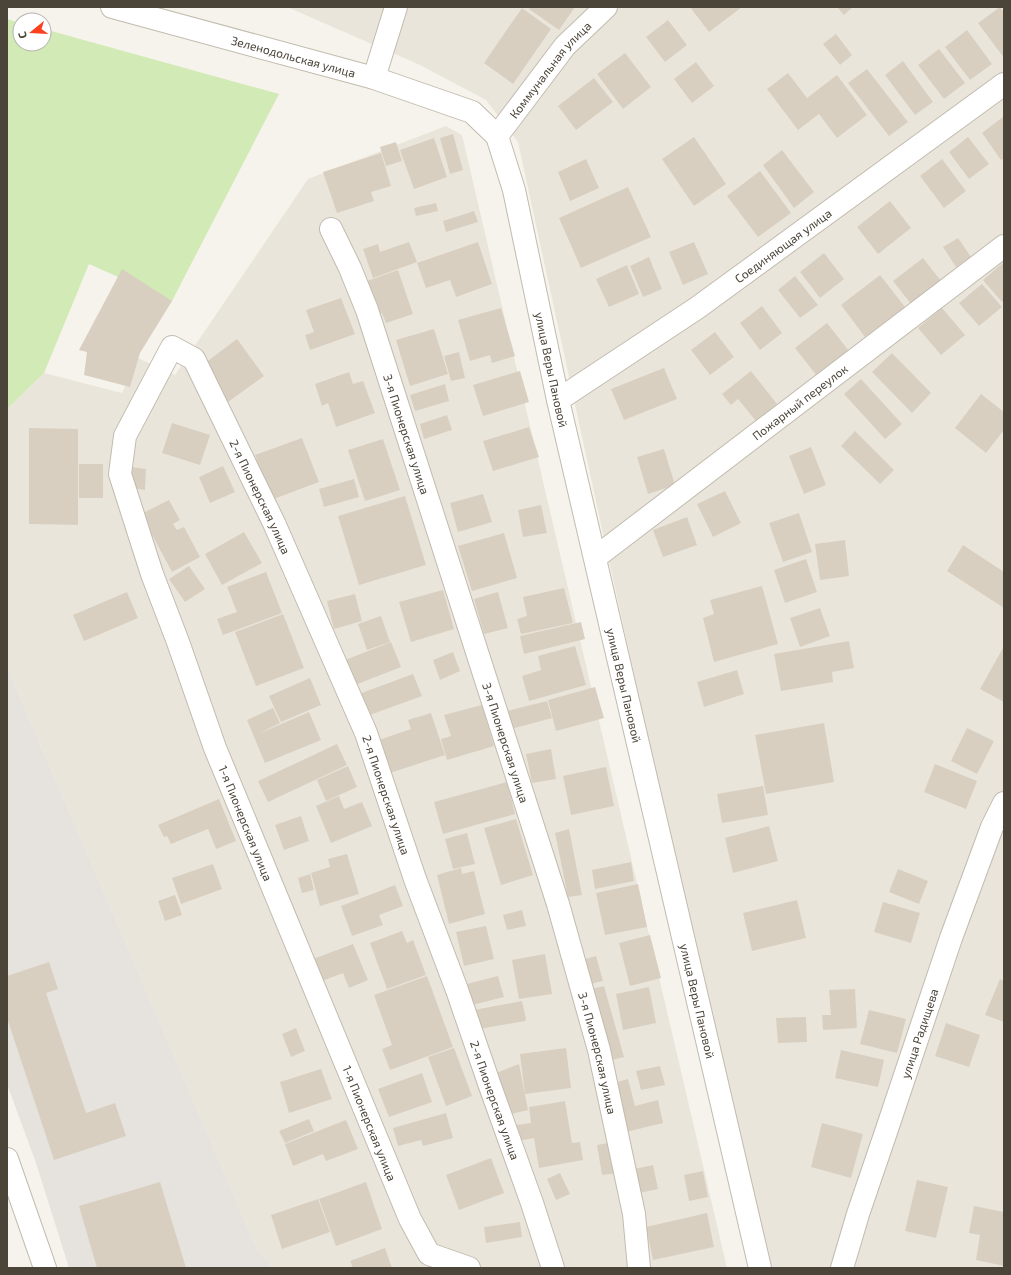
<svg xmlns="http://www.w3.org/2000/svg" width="1011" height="1275" font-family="'Exo 2',sans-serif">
<rect width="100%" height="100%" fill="#f6f3ec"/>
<!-- residential -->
<path fill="#eae5da" d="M287 7H1004V1268H766L607 552 518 142 486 100 420 65Z
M446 126 462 135 727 1268H273L257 1249 7 667V409L44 373 122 393 138 358 175 375 308 179Z"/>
<!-- industrial -->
<path fill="#e6e2dd" d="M7 667 257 1249 273 1268H69L36 1163 7 1084Z"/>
<!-- green -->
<path fill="#d2eab5" d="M7 19 20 23V44H44V29L279 94 172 301 89 264 44 373 7 409Z"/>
<!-- building -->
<path fill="#d8cfc1" d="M531 7H575L559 30 529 9Z
M690 7H742L709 32Z
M837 7H853L844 15Z
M1000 7 1004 13V58L978 23Z
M522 8 551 29 513 84 484 63Z
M668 20 687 45 665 62 646 37Z
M967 30 992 64 970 80 945 47Z
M836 34 852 55 840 65 823 44Z
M939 49 965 83 944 99 918 65Z
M625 53 651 87 623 109 597 74Z
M903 61 933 102 915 115 885 75Z
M696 62 714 86 692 103 674 79Z
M867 69 908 122 889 136 848 83Z
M788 73 807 98 837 75 867 115 837 138 819 114 798 130 767 89Z
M594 78 613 102 576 130 558 106Z
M1004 116V158L1001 160 982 133Z
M453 134 463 170 450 174 440 138Z
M694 137 726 184 694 206 662 159Z
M968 137 989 164 969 179 949 152Z
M434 138 447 177 414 189 400 150Z
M396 142 402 161 386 166 380 147Z
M782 150 814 192 794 208 763 165Z
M381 153 391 186 371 192 374 201 337 213 323 172Z
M586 159 599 188 570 201 558 172Z
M942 159 966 191 944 208 920 176Z
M760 171 791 213 758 237 727 196Z
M628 187 651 237 581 268 559 218Z
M890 201 911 228 878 254 857 227Z
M436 203 438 211 416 216 414 208Z
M474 211 478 222 446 232 443 221Z
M958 238 971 257 956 267 943 247Z
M409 242 417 262 373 278 363 249 378 244 380 252Z
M478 242 492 284 456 297 450 280 426 288 417 263Z
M694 242 708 274 683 285 669 252Z
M824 253 844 279 820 298 800 272Z
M649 257 662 289 643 297 630 266Z
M923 258 941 281 911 304 893 281Z
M1004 262V300L1002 302 983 280Z
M627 265 639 294 609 307 596 279Z
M122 269 172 301 140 353 130 387 84 375 87 352 79 350Z
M398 270 413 314 386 323 382 313 375 315 364 282Z
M880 275 905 307 865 337 841 305Z
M795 276 818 305 800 318 778 290Z
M982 284 1002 307 979 326 959 303Z
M341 298 355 334 310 350 305 335 314 332 306 310Z
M762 306 782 333 760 350 740 323Z
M501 308 515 356 492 363 490 355 470 361 458 320Z
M942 308 965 335 941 355 918 328Z
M827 323 849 351 817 376 795 348Z
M434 329 448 374 410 386 396 340Z
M715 332 734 357 710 375 691 350Z
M237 339 264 376 228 402 201 366Z
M459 352 465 378 451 381 444 356Z
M892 353 931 393 912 413 872 372Z
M664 368 677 399 624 420 611 389Z
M520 371 529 402 483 416 473 385Z
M751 371 777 404 756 421 738 399 731 405 722 394Z
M349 372 353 384 363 381 375 413 336 427 328 403 322 406 315 384Z
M861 379 902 424 885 439 844 394Z
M445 384 449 401 415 411 410 395Z
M981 394 1004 412V430L986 453 955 428Z
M447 415 452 430 424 439 420 424Z
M172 423 210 435 200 465 162 453Z
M529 427 539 457 493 471 483 441Z
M29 428 78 429V525L29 524Z
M855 431 894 470 880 484 841 446Z
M302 438 319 482 271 500 255 455Z
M383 439 400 490 365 501 348 450Z
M811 447 826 485 804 494 789 456Z
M664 449 675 485 648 494 637 457Z
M79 464H103V498H79Z
M223 466 235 492 210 503 199 477Z
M131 467 146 469 145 490 128 487Z
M354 479 359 497 324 507 319 489Z
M725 491 741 523 713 537 697 504Z
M483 494 492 522 458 532 450 503Z
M405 496 426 565 359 585 338 516Z
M169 500 180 520 173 524 177 530 184 527 200 557 172 572 141 514Z
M541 505 547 533 523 537 518 510Z
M799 513 812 552 783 562 769 523Z
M687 517 697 545 663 557 653 530Z
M244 532 262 563 222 585 205 554Z
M504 533 517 578 472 591 458 546Z
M845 540 849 576 820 580 815 544Z
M963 545 1004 572V608L947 571Z
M806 559 817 592 785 603 774 570Z
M189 566 205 589 185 602 169 579Z
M266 572 282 613 223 635 217 619 237 612 227 587Z
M762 586 778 644 714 662 703 618 714 614 710 600Z
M564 588 573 623 521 634 517 619 527 616 523 597Z
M443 590 454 629 411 642 399 602Z
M127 592 138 618 84 641 73 615Z
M498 592 508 628 484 634 474 599Z
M355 594 362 621 334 629 327 601Z
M820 608 830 636 800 647 790 618Z
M283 614 304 668 256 686 235 632Z
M381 616 390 642 367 650 358 624Z
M581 622 585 639 524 654 520 636Z
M849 641 854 668 832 672 833 682 781 691 774 654Z
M391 642 401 667 355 685 345 660Z
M575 646 586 685 529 701 522 676 541 670 538 656Z
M1004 646V702L980 689Z
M453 652 460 671 440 680 433 660Z
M737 670 744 694 704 707 697 682Z
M413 674 422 696 367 716 359 694Z
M310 678 321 705 281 722 269 696Z
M595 687 604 718 556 731 548 700Z
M547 701 552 718 511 729 507 711Z
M482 705 494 746 447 760 441 739 451 736 444 715Z
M273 708 280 723 258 734 309 712 321 740 265 763 247 720Z
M431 713 445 755 390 773 379 740 411 729 408 720Z
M824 723 834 782 766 794 755 735Z
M967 728 994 741 977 774 951 761Z
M337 744 347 765 268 802 258 781Z
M551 749 556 779 532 783 526 754Z
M935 764 977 781 966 809 924 792Z
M348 766 357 787 326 801 317 780Z
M606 767 614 806 571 815 563 776Z
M507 782 515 814 443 834 434 802Z
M763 786 768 815 722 823 717 794Z
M339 796 344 809 362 802 372 826 331 843 316 806Z
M219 799 236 841 216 849 208 829 171 844 167 836 164 837 158 825Z
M301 816 309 841 284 850 275 825Z
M516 819 533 875 501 885 484 828Z
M769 826 778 861 733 873 725 838Z
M569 829 582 895 568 897 555 833Z
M467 833 475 864 453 869 445 839Z
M347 854 359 894 320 906 311 873 330 867 328 859Z
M631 862 634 881 595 889 592 870Z
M213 864 222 889 181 904 172 878Z
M461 868 462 874 474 871 485 914 449 924 437 875Z
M898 869 928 881 919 904 889 892Z
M310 874 314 890 302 893 298 878Z
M638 884 647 927 605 935 596 893Z
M395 885 403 906 379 915 383 925 352 936 341 906Z
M175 895 182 915 165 921 158 901Z
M797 900 806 938 752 951 743 913Z
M883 902 920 913 911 943 874 932Z
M522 910 526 926 507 930 503 915Z
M486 926 494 959 464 966 456 932Z
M402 931 407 943 413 940 426 975 387 989 370 943Z
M650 935 661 978 630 986 619 943Z
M353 944 368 980 349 988 343 973 322 981 313 959Z
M545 954 552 994 519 999 512 960Z
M596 956 603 981 586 985 579 961Z
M49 962 58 989 46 993 86 1113 115 1103 126 1136 54 1160 7 1018V976Z
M427 976 453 1047 390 1070 382 1049 392 1045 374 995Z
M498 976 504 997 472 1005 467 984Z
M1000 979 1004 981V1022L985 1015Z
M604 986 624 1057 608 1061 588 990Z
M649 987 656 1023 623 1030 616 994Z
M855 989 857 1028 823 1030 822 1015H831L829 990Z
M522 1001 526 1019 525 1021 479 1029 474 1010Z
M869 1010 906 1019 897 1053 860 1044Z
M806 1017 807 1042 778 1043 776 1018Z
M946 1023 980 1035 969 1067 935 1056Z
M296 1028 305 1051 291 1057 282 1034Z
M454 1048 472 1096 446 1106 428 1057Z
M566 1048 571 1088 525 1094 520 1054Z
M841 1050 884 1060 878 1087 835 1078Z
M519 1064 528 1110 511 1114 496 1073Z
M660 1066 665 1085 641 1090 636 1071Z
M321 1069 332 1099 289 1113 280 1082Z
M422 1073 432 1102 389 1117 378 1089Z
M628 1079 635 1106 658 1100 663 1123 626 1132 614 1083Z
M565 1101 572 1143 580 1142 583 1160 539 1168 534 1138 518 1141 516 1125 531 1123 529 1107Z
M446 1113 453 1138 423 1146 421 1140 398 1146 393 1128Z
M309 1119 314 1131 285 1143 279 1131Z
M346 1120 358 1149 326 1161 323 1154 293 1166 285 1144Z
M822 1123 863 1134 851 1178 811 1167Z
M613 1142 618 1173 602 1175 597 1145Z
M491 1158 504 1193 459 1210 446 1175Z
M653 1165 658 1189 639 1193 634 1169Z
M703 1171 708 1197 689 1201 684 1175Z
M560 1173 570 1194 556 1200 547 1179Z
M917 1180 948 1187 936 1238 905 1231Z
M160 1182 186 1268H97L79 1206Z
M366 1182 382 1229 336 1246 319 1199Z
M318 1199 330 1232 282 1249 271 1215Z
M974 1206 1004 1212V1266L976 1260 980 1235 969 1233Z
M707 1213 714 1247 653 1260 646 1227Z
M520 1222 522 1237 486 1243 484 1227Z
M385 1248 392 1268H353L350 1261Z"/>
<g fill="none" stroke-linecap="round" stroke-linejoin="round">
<!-- minor casing -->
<g stroke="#c2bbae" stroke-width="24">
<g id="minor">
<path id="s1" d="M112 7 374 78 472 112 497 136 514 190 558 400 760 1268"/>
<path d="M374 78 396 7"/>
<path id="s2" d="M497 136 565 46 606 7"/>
<path id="s3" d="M331 229 350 268 367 310 558 904 599 1050 634 1214 639 1268"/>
<path id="s4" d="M558 400 697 308 1004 84"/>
<path id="s5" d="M596 557 1004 246"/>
<path d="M7 1159 45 1268"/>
<path id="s6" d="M469 1268 429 1254 410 1219 215 748 178 642 152 574 120 474 125 436 172 347 194 359 274 523 366 733 415 879 457 990 490 1086 532 1203 553 1268"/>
<path id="s7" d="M842 1268 858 1214 886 1132 951 938 992 827 1004 803"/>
</g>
</g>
<!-- minor -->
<use href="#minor" stroke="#fff" stroke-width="22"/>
</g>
<g text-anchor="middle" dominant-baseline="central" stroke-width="3" stroke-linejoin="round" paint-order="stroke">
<!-- street labels -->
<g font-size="12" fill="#4b4439" stroke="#fff">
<text stroke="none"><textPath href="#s1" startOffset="188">Зеленодольская улица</textPath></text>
<text stroke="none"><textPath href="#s2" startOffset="85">Коммунальная улица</textPath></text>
<text stroke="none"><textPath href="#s4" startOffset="273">Соединяющая улица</textPath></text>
<text stroke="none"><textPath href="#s1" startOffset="650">улица Веры Пановой</textPath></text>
<text stroke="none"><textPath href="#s5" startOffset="256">Пожарный переулок</textPath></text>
<text stroke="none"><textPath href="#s3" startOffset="219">3-я Пионерская улица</textPath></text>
<text stroke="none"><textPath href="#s6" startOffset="1199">2-я Пионерская улица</textPath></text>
<text stroke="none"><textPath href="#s1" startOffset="974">улица Веры Пановой</textPath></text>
<text stroke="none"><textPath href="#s3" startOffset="543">3-я Пионерская улица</textPath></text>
<text stroke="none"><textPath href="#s6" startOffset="1523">2-я Пионерская улица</textPath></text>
<text transform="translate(246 823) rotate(68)">1-я Пионерская улица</text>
<text stroke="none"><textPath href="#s1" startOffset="1298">улица Веры Пановой</textPath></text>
<text stroke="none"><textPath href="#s7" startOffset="247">улица Радищева</textPath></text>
<text stroke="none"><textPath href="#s3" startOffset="867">3-я Пионерская улица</textPath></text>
<text stroke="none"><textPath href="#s6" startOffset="1847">2-я Пионерская улица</textPath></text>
<text transform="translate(370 1123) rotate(68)">1-я Пионерская улица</text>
</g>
</g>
<!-- border -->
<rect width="1011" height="1275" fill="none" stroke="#4b4439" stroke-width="16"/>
<!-- north arrow -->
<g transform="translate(32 32) rotate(252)"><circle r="19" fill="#ffffff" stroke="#b7b4b0"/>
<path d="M0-3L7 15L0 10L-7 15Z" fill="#fc3f1d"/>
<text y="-6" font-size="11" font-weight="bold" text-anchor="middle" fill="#4b4439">С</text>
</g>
</svg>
